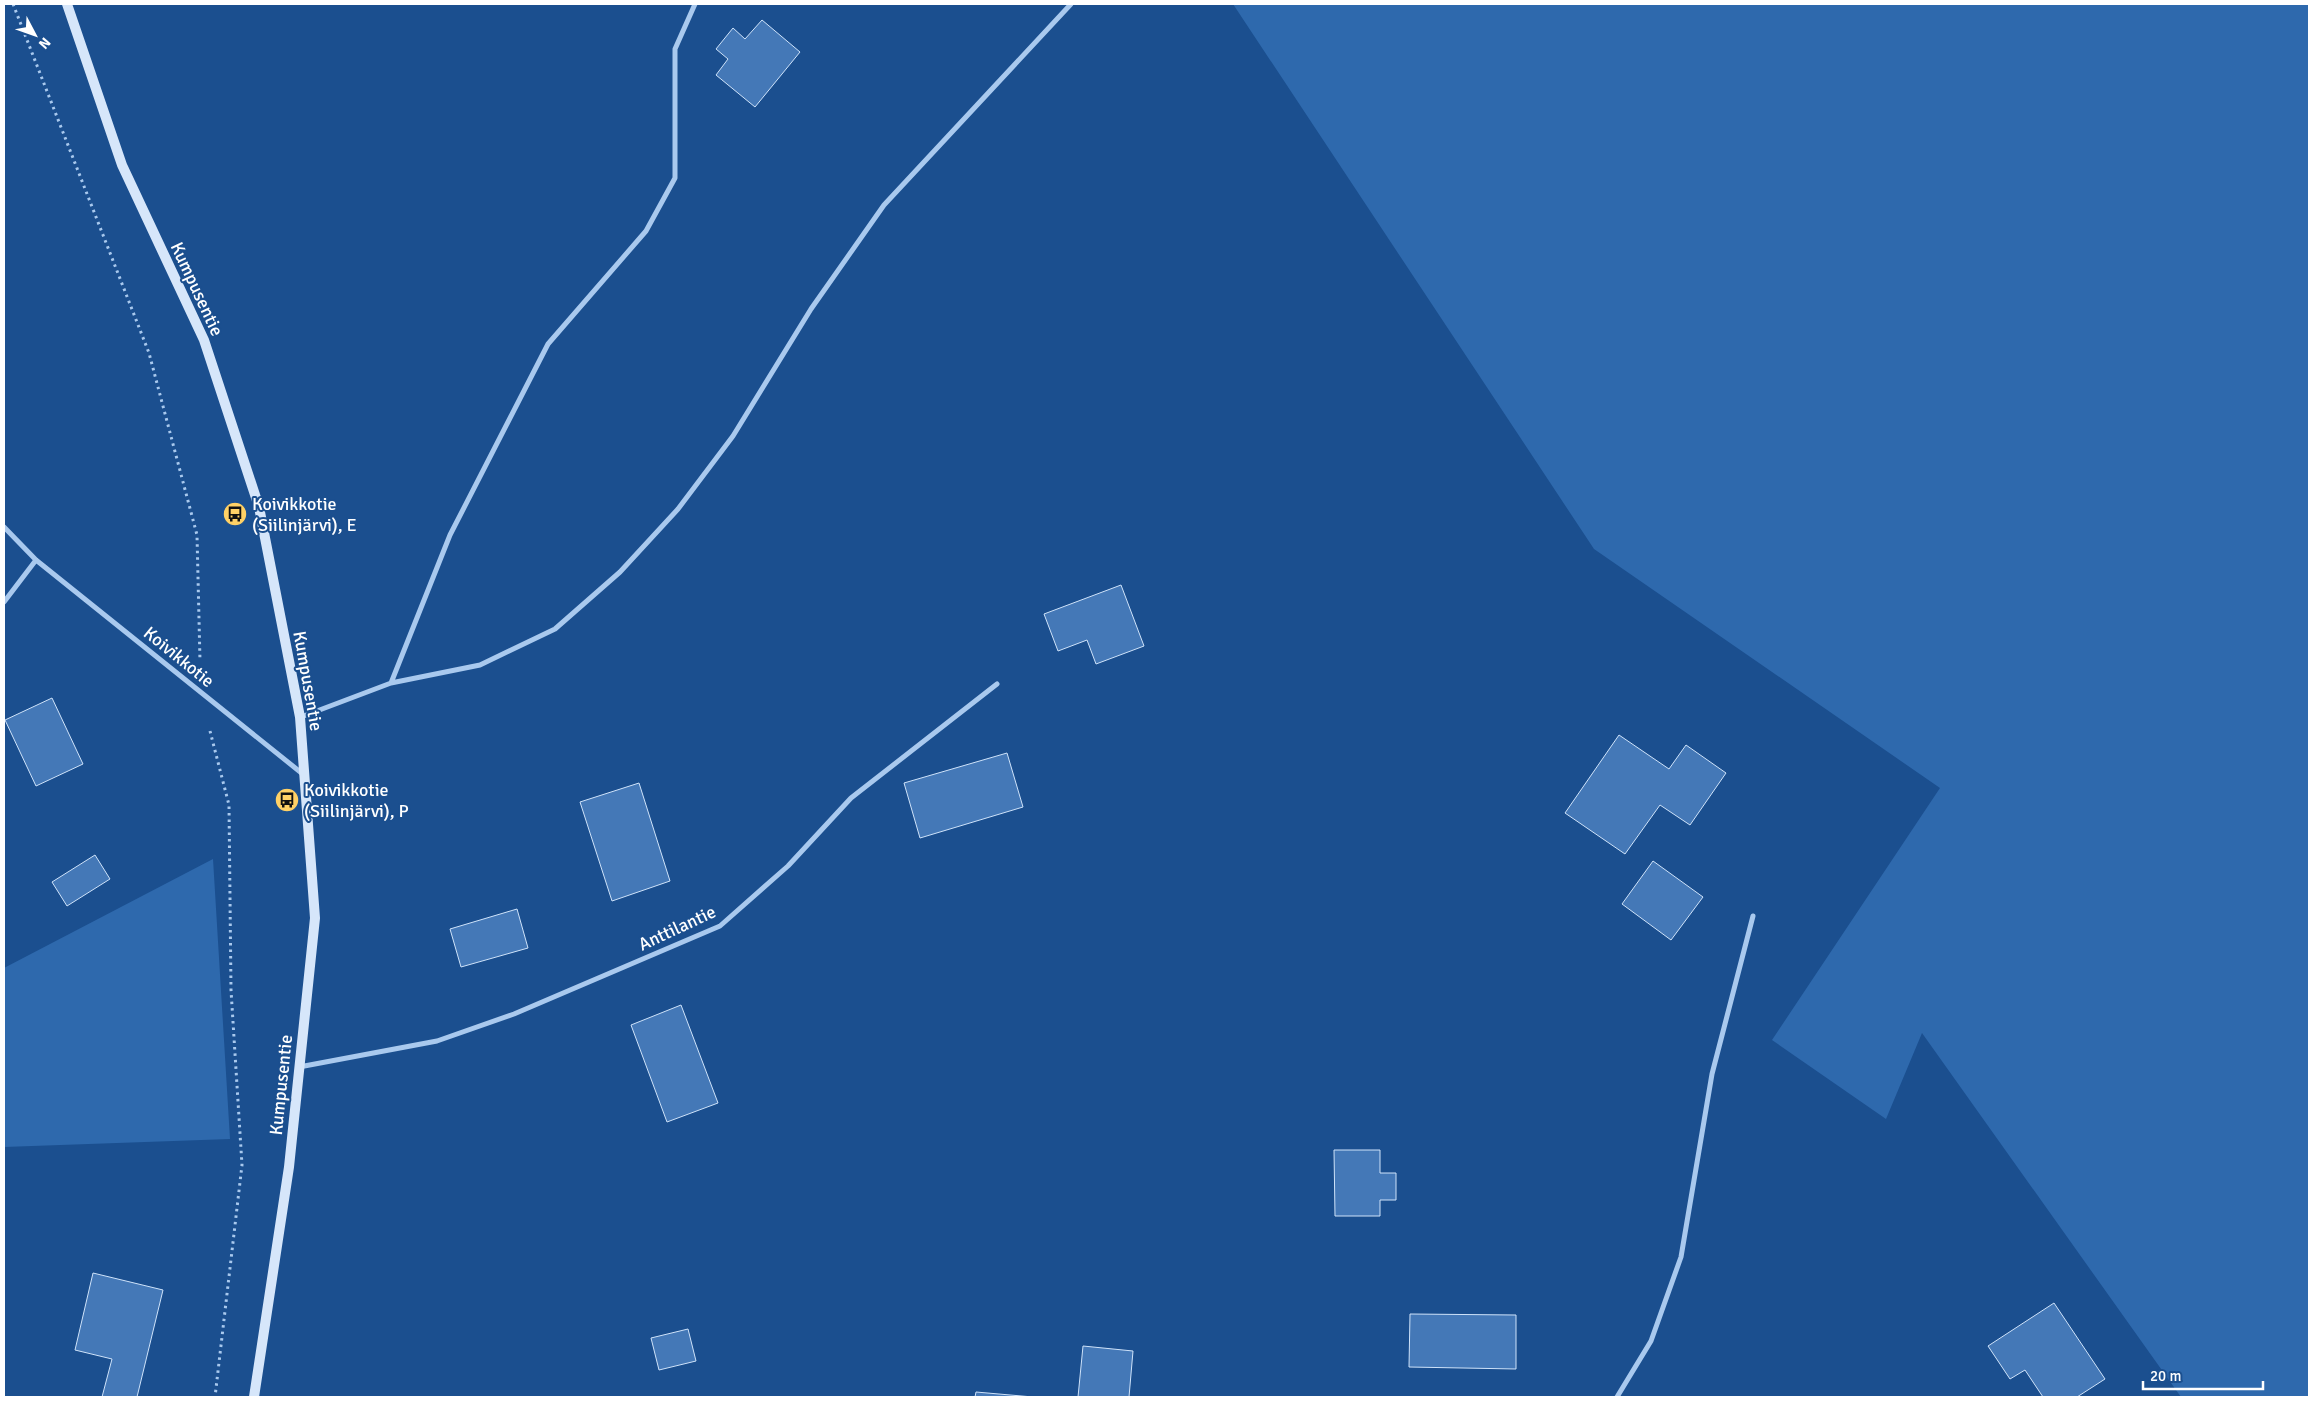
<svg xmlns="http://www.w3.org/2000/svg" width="2313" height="1401" font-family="Signika,sans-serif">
<rect width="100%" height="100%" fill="#1b4f8f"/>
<!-- green -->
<path fill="#2e69ad" d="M1233 4H2309V1397H2181L1922 1033 1886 1119 1772 1040 1940 788 1594 549Z
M213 859 230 1139 4 1147V968Z"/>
<!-- building -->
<path fill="#4478b7" stroke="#cfe3fa" d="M762 20 800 52 755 107 716 75 728 59 716 49 733 28 745 39Z
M1121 585 1144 646 1096 664 1087 640 1058 651 1044 614Z
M52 698 83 764 36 786 5 720Z
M1619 735 1669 769 1686 745 1726 773 1690 825 1660 805 1625 854 1565 813Z
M1007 753 1023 807 920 838 904 783Z
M639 783 670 881 612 901 580 802Z
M95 855 110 879 67 906 52 882Z
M1653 861 1703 897 1671 940 1622 904Z
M517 909 528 948 461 967 450 929Z
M681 1005 718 1103 667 1122 631 1025Z
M1334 1150H1380V1173H1396V1200H1380V1216H1335Z
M93 1273 163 1290 137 1397H102L112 1359 75 1350Z
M2054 1303 2105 1379 2077 1397H2043L2025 1370 2010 1379 1988 1346Z
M1410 1314 1516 1315V1369L1409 1367Z
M688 1329 696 1361 659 1370 651 1338Z
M1083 1346 1133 1351 1129 1397H1078Z
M976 1392 1033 1397H975Z"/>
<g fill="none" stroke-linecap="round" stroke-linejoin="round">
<!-- path -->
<path stroke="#a9c9ee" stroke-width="3" stroke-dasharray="2.5 4" stroke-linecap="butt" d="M13 4 149 353 197 535 200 661
M210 731 229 805 231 990 242 1165 215 1397"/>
<!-- street -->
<path stroke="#a9c9ee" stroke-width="5" d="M4 527 36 560 304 775
M4 602 36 560
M391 683 450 535 548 344 646 231 675 178V49L695 4
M301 717 391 683 480 665 555 629 620 572 678 509 733 436 811 309 884 205 1071 4
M299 1067 437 1041 514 1014 720 926 788 866 851 798 997 684
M1617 1397 1651 1341 1681 1257 1712 1074 1753 916"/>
<!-- secondary -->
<path stroke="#d6e6fa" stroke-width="10" d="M67 4 122 165 204 340 259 507 300 717 315 918 289 1167 254 1397"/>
</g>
<!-- icons -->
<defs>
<g id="bus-disc" transform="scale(1.25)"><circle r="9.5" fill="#ffd166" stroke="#1b4f8f"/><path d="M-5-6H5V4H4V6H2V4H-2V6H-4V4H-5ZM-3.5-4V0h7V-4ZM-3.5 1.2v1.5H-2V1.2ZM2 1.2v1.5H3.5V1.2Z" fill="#111"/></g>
</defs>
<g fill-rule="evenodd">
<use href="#bus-disc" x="235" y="514"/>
<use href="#bus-disc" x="287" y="800"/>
</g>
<g text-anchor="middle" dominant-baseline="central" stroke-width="4" stroke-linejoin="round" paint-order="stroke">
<!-- street labels -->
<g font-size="18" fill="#fff" stroke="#1b4f8f">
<text transform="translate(197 289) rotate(65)">Kumpusentie</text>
<text transform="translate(179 657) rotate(39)">Koivikkotie</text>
<text transform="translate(308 681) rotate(80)">Kumpusentie</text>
<text transform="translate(677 928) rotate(-25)">Anttilantie</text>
<text transform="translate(281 1085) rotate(-84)">Kumpusentie</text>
</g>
<!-- poi labels -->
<g font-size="18" fill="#fff" stroke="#1b4f8f" text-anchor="start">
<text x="252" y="504">Koivikkotie<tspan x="252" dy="21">(Siilinjärvi), E</tspan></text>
<text x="304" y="790">Koivikkotie<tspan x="304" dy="21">(Siilinjärvi), P</tspan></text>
</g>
</g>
<!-- border -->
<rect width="2313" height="1401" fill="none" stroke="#ffffff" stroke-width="10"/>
<!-- north arrow -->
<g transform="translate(35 35) rotate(131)" stroke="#1b4f8f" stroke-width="4" paint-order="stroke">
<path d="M0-4L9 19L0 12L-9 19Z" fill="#ffffff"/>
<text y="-8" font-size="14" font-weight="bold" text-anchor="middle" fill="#ffffff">N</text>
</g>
<!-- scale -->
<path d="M2143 1381v8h120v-8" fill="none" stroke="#ffffff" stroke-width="2.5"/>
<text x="2150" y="1381" font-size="15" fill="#ffffff" stroke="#1b4f8f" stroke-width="4" paint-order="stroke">20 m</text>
</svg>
